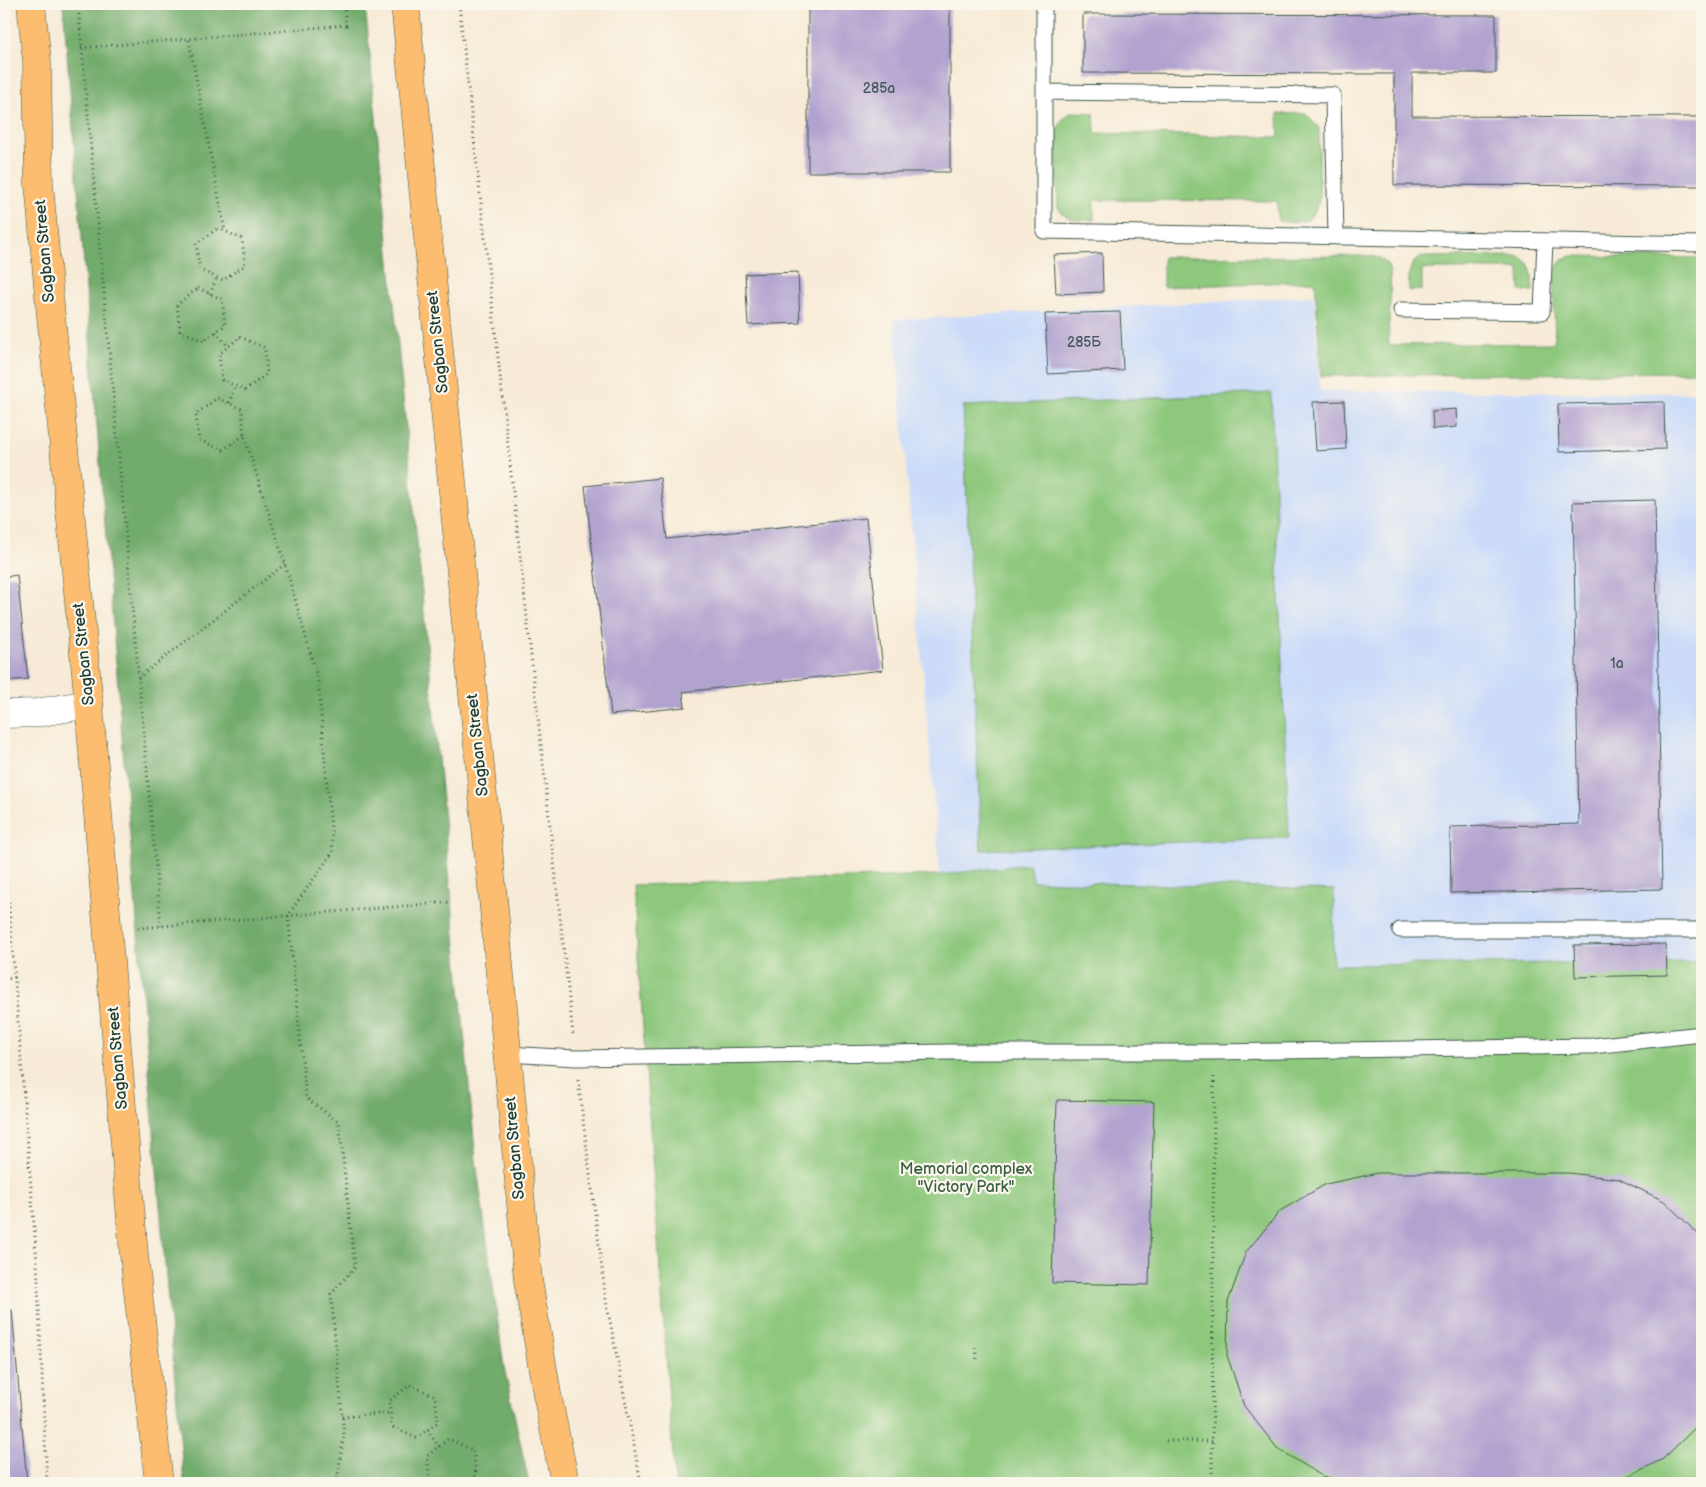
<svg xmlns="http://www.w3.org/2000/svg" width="1706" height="1487" font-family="'Balsamiq Sans',sans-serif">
<rect width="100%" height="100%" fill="#fbf7ec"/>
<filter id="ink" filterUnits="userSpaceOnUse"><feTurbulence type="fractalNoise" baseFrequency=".02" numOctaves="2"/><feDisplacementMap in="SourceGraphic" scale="10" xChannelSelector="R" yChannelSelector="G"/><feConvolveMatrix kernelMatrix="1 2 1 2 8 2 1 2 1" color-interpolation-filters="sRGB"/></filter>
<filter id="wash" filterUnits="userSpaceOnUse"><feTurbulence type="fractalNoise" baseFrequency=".0096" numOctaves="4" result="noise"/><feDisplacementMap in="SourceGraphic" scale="20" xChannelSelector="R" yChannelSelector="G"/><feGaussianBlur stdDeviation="1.12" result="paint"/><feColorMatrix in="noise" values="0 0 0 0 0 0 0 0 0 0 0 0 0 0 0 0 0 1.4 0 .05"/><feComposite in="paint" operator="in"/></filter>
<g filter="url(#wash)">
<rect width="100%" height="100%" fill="#f7ebd7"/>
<!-- built -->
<path fill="#cbdbf9" d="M1314 296 1320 391 1702 393V962L1332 965 1334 890 1033 881 1028 864 940 875 894 320Z"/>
<!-- green -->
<path fill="#8dc87d" stroke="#568258" d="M1071 112 1094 113 1095 133 1279 137 1278 114 1306 113 1319 128V200L1315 211 1308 220 1293 223 1278 221 1277 201 1094 200V220C1078 220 1067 223 1058 207L1056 133 1062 120Z
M1368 256C1376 256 1384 259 1388 266 1394 279 1387 327 1389 345L1554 343C1556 325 1551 281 1557 267 1560 260 1566 257 1573 256L1702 258V372L1321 376 1315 281 1163 287V257Z
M1517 256C1534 262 1532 276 1533 291H1520L1519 269H1422V290L1409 291C1409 278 1407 262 1422 257Z
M1271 393 1289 838 981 850 963 406Z
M1029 864 1033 881 1334 890 1333 965 1702 962V1483H675L633 885 939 875Z"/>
<!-- forest -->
<path fill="#72ac6c" stroke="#487450" d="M63 4H365L452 902 476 1161 504 1367 529 1483H184L159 1196Z"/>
<g id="blocks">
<!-- building -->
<path fill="#b1a2cf" d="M808 4H950V172H808Z
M1083 14 1496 15V73H1412V116L1701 117V186L1394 185V74L1083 73Z
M1102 253 1103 292 1056 294 1054 255Z
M798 272 800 323 748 325 745 274Z
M1120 312 1123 370 1048 374 1045 314Z
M1344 401 1346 449 1316 451 1313 402Z
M1664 402 1665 449 1559 452 1558 404Z
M1456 409 1457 427 1433 429 1432 411Z
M660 478 667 539 866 518 883 670 683 692 685 707 611 715 585 486Z
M1655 500 1662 889 1451 893 1450 827 1579 824 1573 502Z
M17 575 28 679 4 681V577Z
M1666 944 1667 975 1575 977 1574 945Z
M1057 1100 1154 1102 1149 1285 1052 1283Z
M1378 1173H1569L1619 1179 1664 1201 1700 1236 1702 1241V1419L1699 1424 1663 1459 1618 1481 1600 1483H1354L1322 1476 1277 1448 1244 1406 1227 1355 1228 1302 1246 1252 1280 1211 1326 1184Z
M12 1310 27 1483H4V1311Z"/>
</g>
</g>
<g filter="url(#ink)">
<use href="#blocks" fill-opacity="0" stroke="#3f574c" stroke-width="1"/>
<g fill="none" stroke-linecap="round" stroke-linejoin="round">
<!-- service casing -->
<g stroke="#3f574c" stroke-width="17">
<path id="service" d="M1044 4V231L1702 244
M1044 92 1333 95 1336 237
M1401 310 1542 312 1545 241
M1400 930H1702
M507 1054 576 1058 951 1052H1214L1592 1046 1702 1034"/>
</g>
<!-- minor casing -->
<g stroke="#3f574c" stroke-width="29">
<path id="minor" d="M4 714 36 713 89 704"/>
</g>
<!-- primary casing -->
<g stroke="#3f574c" stroke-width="29">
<path id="primary" d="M31 4 37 62 39 184 48 285 89 704 134 1255 159 1483
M405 4 493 898 528 1280 547 1394 565 1483"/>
</g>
<!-- path -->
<path stroke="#3f574c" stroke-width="3" stroke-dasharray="1 4" stroke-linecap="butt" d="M78 4 161 926
M459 4 573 1034
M189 40 225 231
M81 48 346 25 344 4
M218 228 242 239 245 265 223 280 200 270 196 244Z
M198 288 222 299 225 325 204 341 180 331 177 305Z
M210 294 217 277
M216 332 228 346
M240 337 265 348 267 374 245 390 222 380 219 354Z
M229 403 235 386
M244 435 223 450 199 440 196 414 217 398 242 409 244 435 285 564 318 680 333 852 288 915 306 1098 339 1122 355 1267 331 1294 344 1434 337 1480 339 1483
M138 678 285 564
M4 750 9 744
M4 842 37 1263 47 1483
M138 928 452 902
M4 979 15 978
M578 1080 606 1300 641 1483
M976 1348 977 1359
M410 1385 435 1396 438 1422 416 1438 392 1427 389 1401Z
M342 1417 390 1413
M427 1430 439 1447
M1166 1441H1212
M433 1483 430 1482 427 1456 448 1439 473 1450 476 1476 466 1483
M1212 1483 1214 1074"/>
<!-- service -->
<use href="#service" stroke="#fff" stroke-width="15"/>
<!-- minor -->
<use href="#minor" stroke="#fff" stroke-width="28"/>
<!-- primary -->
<use href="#primary" stroke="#fcbd6f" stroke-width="28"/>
</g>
</g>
<g text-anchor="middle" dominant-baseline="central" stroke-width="4.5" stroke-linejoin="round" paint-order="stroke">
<!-- number labels -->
<g font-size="14" fill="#44565b">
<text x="879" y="88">285a</text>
<text x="1084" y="342">285Б</text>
<text x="1617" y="663">1a</text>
</g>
<!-- street labels -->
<g font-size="16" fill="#1f3d34" stroke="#fbf7ec">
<text transform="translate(45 251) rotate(-95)">Sagban Street</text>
<text transform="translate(438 342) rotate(-96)">Sagban Street</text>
<text transform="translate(84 654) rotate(-96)">Sagban Street</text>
<text transform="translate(478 745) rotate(-96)">Sagban Street</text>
<text transform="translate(118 1058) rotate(-95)">Sagban Street</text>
<text transform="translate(515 1148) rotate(-95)">Sagban Street</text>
</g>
<!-- park labels -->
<g font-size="16" fill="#3a6046" stroke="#fbf7ec">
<text x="966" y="1169">Memorial complex<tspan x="966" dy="18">"Victory Park"</tspan></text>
</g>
</g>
<!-- margin -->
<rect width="1706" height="1487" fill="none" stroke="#fbf7ec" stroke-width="20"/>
</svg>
